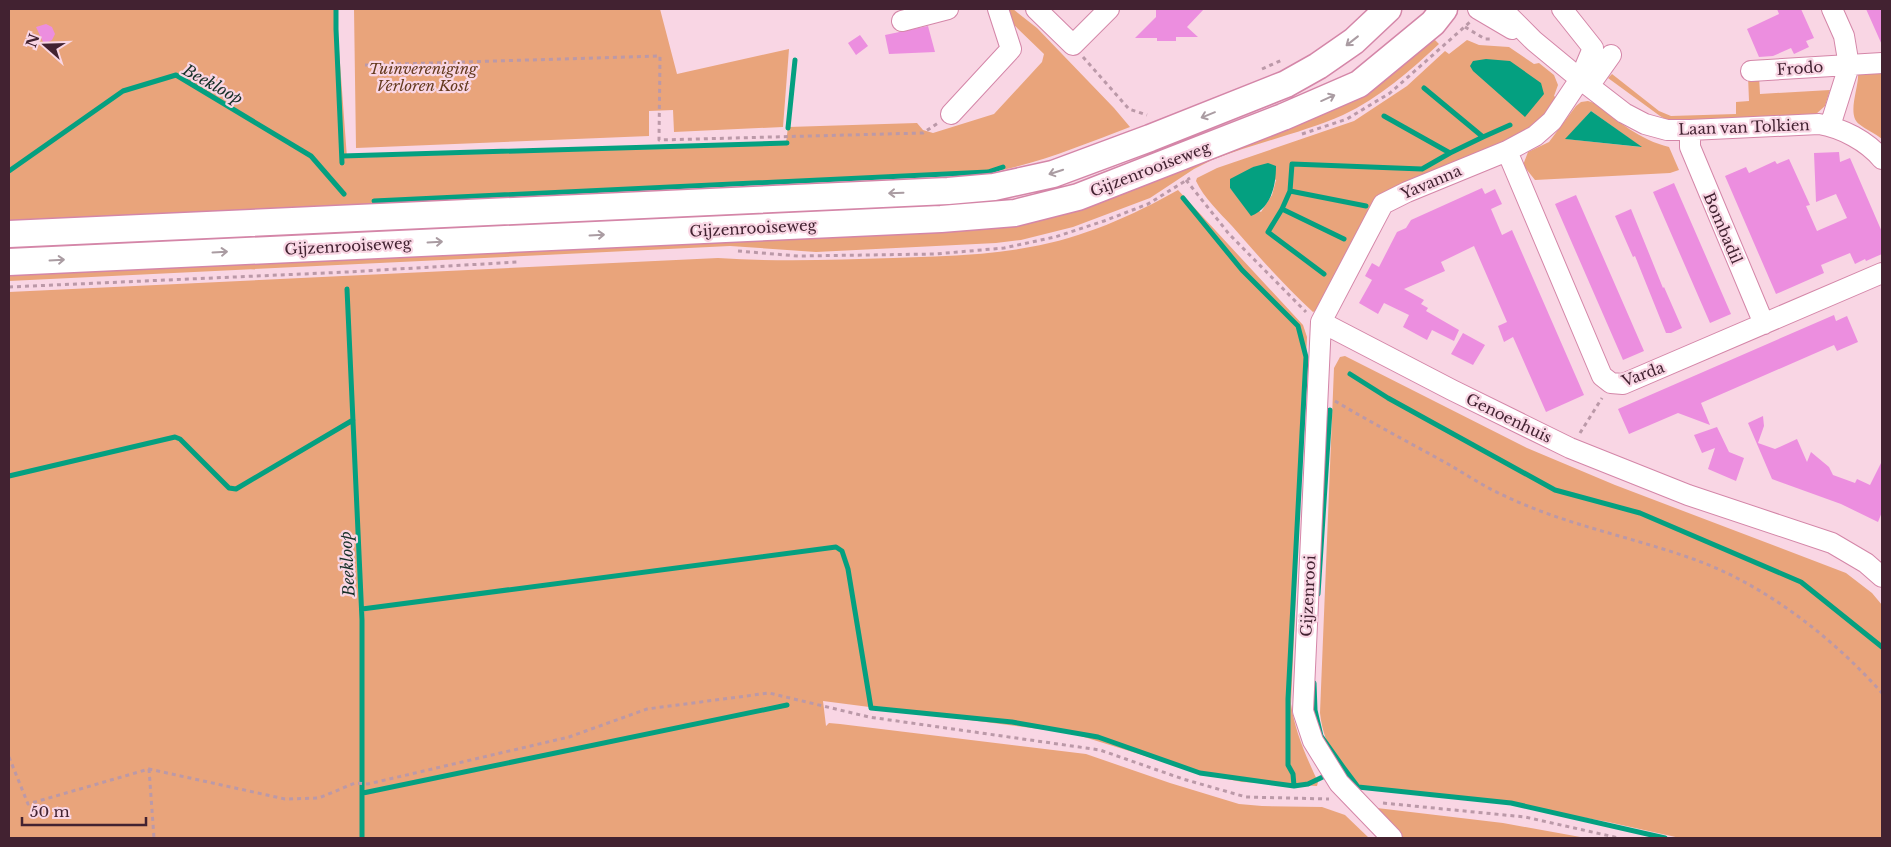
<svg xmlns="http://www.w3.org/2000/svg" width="1891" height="847" font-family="'Libre Baskerville',serif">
<rect width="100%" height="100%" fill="#f9d6e4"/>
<!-- green -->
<path fill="#e9a47b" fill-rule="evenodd" d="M9 9H336L347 158 786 143 788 127 917 123 923 130 933 133 994 114 1042 62 1044 54 1013 24 1006 9H1013L1037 28 1114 108 1130 127C1082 145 1036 165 986 173L501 197 382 200 369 207 9 226Z
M354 9H660L677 74 789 49 783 127 674 132 673 110 649 111V136L356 148Z
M1432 37 1439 44C1411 70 1379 98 1343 115 1302 133 1255 143 1212 160L1194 169 1150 198 1073 227 1021 240 996 243 816 252 730 246 9 281V268L1037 215Z
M1467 40 1479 45 1509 47 1534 64 1539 63 1554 75 1558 85 1554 96 1558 99 1549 112 1529 131 1396 189 1317 310 1313 312C1284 285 1258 256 1232 226 1220 213 1204 198 1196 181L1197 178 1217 168 1354 121 1407 86 1445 51 1449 54ZM1253 167 1276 180 1272 195 1261 212 1239 198 1230 188Z
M1882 70V139C1875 133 1866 130 1859 124 1846 114 1860 86 1858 71Z
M1612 74 1659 111 1671 116 1736 114V102L1749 101 1748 76H1759L1760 94 1830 90 1825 106 1816 114 1680 121 1667 120 1660 116 1608 78Z
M1588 101 1594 103C1618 121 1640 140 1669 147L1679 170 1670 173 1535 180 1523 165 1528 152 1549 142 1576 106 1581 102ZM1591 111 1641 147 1566 139Z
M1178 190 1303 325 1307 337 1291 704C1295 732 1306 756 1318 782L1317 786 1242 782 1207 775 1071 733 823 701 826 726 829 723 840 724 1086 754 1170 783 1239 804 1262 806 1322 807 1345 815 1369 838H9V292L718 258C777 262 834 260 893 258 938 256 985 256 1030 247 1082 238 1132 216 1178 190Z
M1345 356 1527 448 1615 485 1846 573 1872 593 1882 605V838H1680L1608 822 1510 804 1352 788C1336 764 1323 741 1320 713L1334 368 1340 357Z
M1377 808 1503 823 1586 838H1397Z"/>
<!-- water -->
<path fill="#04a080" d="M1486 59 1510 61 1541 83 1544 94 1525 117 1473 71 1470 66 1473 61Z
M1591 111 1642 147 1565 139Z
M1268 163 1276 166C1276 186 1271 208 1251 216L1230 188V179L1253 167Z"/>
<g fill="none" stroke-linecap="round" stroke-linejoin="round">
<!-- stream -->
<path stroke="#04a080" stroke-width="5" d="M336 9V29L342 163
M1424 88 1483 137 1510 125
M1384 116 1450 153 1483 137
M788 128 795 60
M342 156 787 143
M9 171 123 91 176 75 311 156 344 194
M1290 191 1282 209 1344 239
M1183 198 1242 270 1298 326 1306 357 1288 699V765L1293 774 1294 786
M374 201 988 172 1003 167
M1366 206 1290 191 1292 164 1422 169 1450 153
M1282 209 1268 232 1324 274
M347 289 362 620V838
M1350 374 1388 398 1555 490 1640 513 1801 582 1882 647
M9 476 175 437 180 439 229 488 236 489 353 420
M1318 594 1330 410
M362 609 836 547 842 551 848 569 871 708 1012 722 1098 737 1200 773 1294 786 1308 784 1329 774
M1314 683 1315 710 1321 736 1343 767 1336 771
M1343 767 1358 787 1511 803 1665 838
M363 793 787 705"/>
</g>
<!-- building -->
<path fill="#ec8edf" d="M1156 9H1204L1187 27 1198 37H1176V41H1157V38H1135L1156 17Z
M1777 9H1801L1814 38 1806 41 1809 47 1794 54 1791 48 1773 56 1759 57 1747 29 1779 14Z
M1866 9H1882V45Z
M46 24 52 27 55 34 52 40 44 44 36 27Z
M928 26 935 52 889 54 885 35Z
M860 35 868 46 856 55 848 43Z
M1839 152 1840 162 1850 158 1882 232V254L1866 261 1865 259 1855 264 1850 253 1821 265 1824 273 1776 294 1725 176 1746 167 1749 173 1775 161 1777 164 1789 159 1810 205 1806 206 1817 231 1847 218 1836 194 1816 202 1814 153Z
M1674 183 1731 314 1710 323 1653 192Z
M1482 188 1485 194 1495 189 1502 204 1491 209 1502 235 1512 230 1584 395 1546 412 1513 337 1504 342 1498 326 1507 322 1474 246 1441 262 1445 271 1404 289 1424 300 1421 304 1428 308 1426 311 1459 330 1454 341 1432 330 1427 340 1403 327 1409 315 1384 303 1378 314 1359 303 1372 280 1365 276 1372 263 1379 267 1397 232 1406 228 1411 220Z
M1576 195 1644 351 1623 360 1555 204Z
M1631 209 1663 288 1664 287 1682 328 1671 333H1666L1635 256 1633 257 1615 216Z
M1834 315 1836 321 1847 316 1858 342 1837 351 1834 345 1701 403 1710 425 1678 413 1629 434 1618 409Z
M1463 333 1485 345 1473 365 1451 354Z
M1763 416 1764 426 1758 443 1775 449 1797 439 1807 462 1811 452 1829 467 1833 475 1855 483 1857 479 1870 485 1882 461V512L1878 522 1841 504 1772 479 1748 423Z
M1717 427 1729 452 1744 458 1736 481 1708 469 1715 448 1702 453 1694 435Z"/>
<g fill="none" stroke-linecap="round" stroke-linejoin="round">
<!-- minor casing -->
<g stroke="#d486a8" stroke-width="22">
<path id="minor" d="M1036 9 1073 45 1109 9
M1478 9 1512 29
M1502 9 1534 41 1580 79 1624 113 1645 124 1667 130H1690L1819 124C1842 128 1867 141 1882 159
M902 21 948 9
M1751 71 1882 63
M1589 86 1611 55
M951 114 1011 49 998 9
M1830 126 1849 66 1844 36 1832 9
M1690 130V147L1764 324
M1507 151 1602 376 1611 383 1623 384 1882 273
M1321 322 1452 390 1570 448 1688 495 1832 543 1866 563 1882 577
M1392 838 1339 783 1313 741 1303 711 1321 322 1383 204 1407 192 1507 151 1535 136 1552 121 1580 79 1593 48 1562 9"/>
</g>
<!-- major casing -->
<g stroke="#d486a8" stroke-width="29">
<path id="major" d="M9 234 948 191 994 187 1053 174 1150 138 1286 84 1318 66 1354 41 1388 9
M9 262 941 219 1015 213 1078 197 1283 117 1359 84 1433 23 1444 9"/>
</g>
<!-- path -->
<path stroke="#bb99a8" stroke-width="3" stroke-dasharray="4 4" stroke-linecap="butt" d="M1465 27 1485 39H1493
M1083 57 1129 109 1147 115
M365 65 660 56 659 140 923 133 938 123
M1262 69 1282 60
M1302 134 1347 119 1390 93 1470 22
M1186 180 1229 234 1306 312
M738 251 798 256 935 254 1004 248 1055 237 1104 221 1148 204 1190 178
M9 287 347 272 517 262
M1335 401C1372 423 1410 443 1448 464 1467 475 1486 488 1507 497 1566 525 1632 537 1693 559 1764 584 1832 637 1882 693
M1580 433 1602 398
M9 757 28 804 149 769 285 799 319 798 355 783 368 784 569 737 647 709 769 693 869 717 1100 750 1183 779 1246 797 1329 799
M149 769 154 838
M1383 803 1525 817 1619 838"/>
<!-- minor -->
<use href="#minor" stroke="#fff" stroke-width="20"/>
<!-- major -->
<use href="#major" stroke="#fff" stroke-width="26"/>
</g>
<!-- one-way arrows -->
<defs><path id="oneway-shaft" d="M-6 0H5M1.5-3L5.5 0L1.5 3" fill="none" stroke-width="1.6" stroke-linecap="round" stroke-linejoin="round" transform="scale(1.25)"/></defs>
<g stroke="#aa9ca2">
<use href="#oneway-shaft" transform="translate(1352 41) rotate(142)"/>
<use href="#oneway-shaft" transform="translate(1328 98) rotate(-24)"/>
<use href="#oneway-shaft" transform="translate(1208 115) rotate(158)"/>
<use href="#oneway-shaft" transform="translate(1056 172) rotate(162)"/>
<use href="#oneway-shaft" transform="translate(896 193) rotate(178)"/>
<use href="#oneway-shaft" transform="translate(597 235) rotate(-3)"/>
<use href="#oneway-shaft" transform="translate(435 242) rotate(-3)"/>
<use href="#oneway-shaft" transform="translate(220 252) rotate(-3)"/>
<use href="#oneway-shaft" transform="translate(57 260) rotate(-3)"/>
</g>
<g text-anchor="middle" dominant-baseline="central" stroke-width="4.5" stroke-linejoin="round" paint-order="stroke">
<!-- park labels -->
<g font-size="15" font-style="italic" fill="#653b1f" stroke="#f9d6e4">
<text x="423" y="68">Tuinvereniging<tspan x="423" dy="17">Verloren Kost</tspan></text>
</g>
<!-- street labels -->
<g font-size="15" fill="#422231" stroke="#f9d6e4">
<text transform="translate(1800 68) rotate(-4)">Frodo</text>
<text transform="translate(1744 127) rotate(-2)">Laan van Tolkien</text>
<text transform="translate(1150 169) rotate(-21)">Gijzenrooiseweg</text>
<text transform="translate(1431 182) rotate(-23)">Yavanna</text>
<text transform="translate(753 228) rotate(-3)">Gijzenrooiseweg</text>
<text transform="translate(1723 228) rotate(67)">Bombadil</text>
<text transform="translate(348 246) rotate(-3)">Gijzenrooiseweg</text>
<text transform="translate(1643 374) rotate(-20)">Varda</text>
<text transform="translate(1509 418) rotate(26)">Genoenhuis</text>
<text transform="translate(1308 596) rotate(-87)">Gijzenrooi</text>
</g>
<!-- water labels -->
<g font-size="16" font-style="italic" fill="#163028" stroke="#f9d6e4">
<text transform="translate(213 84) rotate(29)">Beekloop</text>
<text transform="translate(347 564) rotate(-93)">Beekloop</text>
</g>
</g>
<!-- border -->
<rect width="1891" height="847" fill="none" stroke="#422231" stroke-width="20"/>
<!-- north arrow -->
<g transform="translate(45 45) rotate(290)" stroke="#f9d6e4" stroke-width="4" paint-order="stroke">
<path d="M0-4L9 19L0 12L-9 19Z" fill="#422231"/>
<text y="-8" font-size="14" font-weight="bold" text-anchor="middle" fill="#422231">N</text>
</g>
<!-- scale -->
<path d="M22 817v8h124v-8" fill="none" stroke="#422231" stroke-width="2.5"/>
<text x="30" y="817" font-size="15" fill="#422231" stroke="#f9d6e4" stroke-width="4" paint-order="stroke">50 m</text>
</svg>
